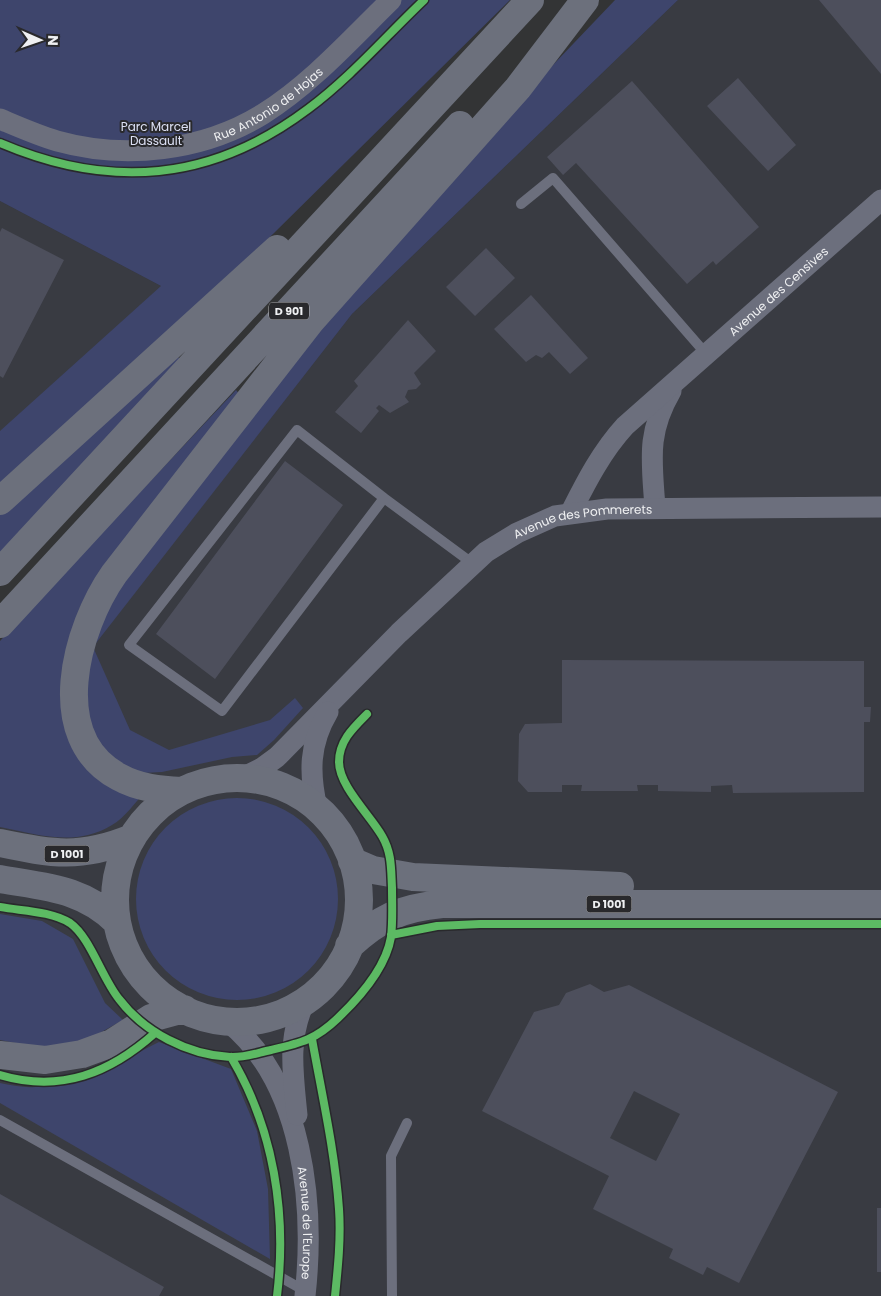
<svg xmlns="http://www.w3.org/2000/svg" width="881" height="1296" font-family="Poppins,sans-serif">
<rect width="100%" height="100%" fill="#333435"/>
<!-- built -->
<path fill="#393b42" d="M678 0H881V1296H0V769L141 584 352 314Z
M0 201 180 296 0 457Z"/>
<!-- green -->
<path fill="#3e456c" d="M0 0H510L205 301 0 487V431L161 286 0 201Z
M615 0H678L352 314 93 647 130 730 169 750 270 720 295 698 303 708 274 740 257 755 232 757 162 772 142 773 120 767 103 753 82 704 92 620 283 367 510 110Z
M174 353 180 359 0 553V511Z
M236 390 240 395 114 557 81 605 67 646 69 722 145 792C135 802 125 818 112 825 76 847 39 835 0 827V641Z
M136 899a101 101 0 1 1 202 0a101 101 0 1 1-202 0Z
M0 914 42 921 73 939 105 1003 123 1020 78 1045 46 1049 0 1040Z
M159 1042 231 1069 257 1131 268 1189 270 1259 0 1103V1083C11 1085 24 1088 35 1087 77 1085 122 1061 159 1042Z"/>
<!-- building -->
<path fill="#4d4f5c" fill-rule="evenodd" d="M819 0H881V74Z
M738 78 796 145 768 171 707 106Z
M632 81 759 227 716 265 713 261 687 284 576 163 563 175 547 157Z
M2 228 64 260 3 378 0 376V232Z
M486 248 515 278 475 316 446 287Z
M531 295 588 358 570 374 549 352 542 358 536 355 526 362 494 329Z
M408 320 436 351 414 373 421 384 416 389 408 390 405 397 409 402 390 413 379 405 376 408 379 411 361 433 335 412 358 386 354 381Z
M285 461 343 505 215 679 156 634Z
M562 660 864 661V707H871L870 722H864V792L733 793 732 785 711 786V792L658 791V785H637L638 791H581L582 785H562V792H528L518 781 519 734 525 724 562 723Z
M590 984 604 992 629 985 838 1092 739 1283 707 1267 703 1275 669 1258 673 1249 593 1209 609 1176 482 1111 534 1012 559 1005 566 993ZM634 1091 680 1114 656 1161 610 1138Z
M0 1194 164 1287 159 1296H0Z
M877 1208H881V1272H877Z"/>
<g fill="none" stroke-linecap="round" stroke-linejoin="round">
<!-- lane -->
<path stroke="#6c6f7d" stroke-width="10" d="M521 204 553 178 707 355
M384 498 297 430 129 645 222 711 384 498 472 563
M0 1120 307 1292
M392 1296 391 1156 407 1123"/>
<!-- street -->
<g stroke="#6c6f7d" stroke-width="21">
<path id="s1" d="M0 119C19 127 37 135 57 141 125 160 203 151 263 114 311 84 351 39 391 0"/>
<path d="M655 508C652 461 646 434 671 391"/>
<path id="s2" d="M571 512C586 482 602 451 625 426L881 200"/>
<path id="s3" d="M242 778 262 768 277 757 399 633 486 552 517 533 555 516 607 509 881 507"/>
<path d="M317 808C309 773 309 744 328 712"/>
<path id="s4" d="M227 1021C304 1082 315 1205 305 1296"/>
<path d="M297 1115C293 1074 287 1038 305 1001"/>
</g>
<!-- primary -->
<path stroke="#6c707c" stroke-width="28" d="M0 501 277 249
M0 572 530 0
M0 624 460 125
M115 900a122 122 0 1 1 244 0a122 122 0 1 1-244 0Z
M182 791C160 790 139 788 119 777 45 738 76 628 114 574L311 321 518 88 585 0
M0 843C52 854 81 859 132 838
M352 861 373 870 413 877 620 886
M0 879C45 887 83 888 117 922
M349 946C380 918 400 908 442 904H881
M0 1055 45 1060 82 1054 112 1043 151 1018 184 1009"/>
<!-- cycleway casing -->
<g stroke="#29292c" stroke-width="11">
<path id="cycleway" d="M0 143C110 190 211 182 308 109 350 78 386 36 424 0
M0 907C22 911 51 911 70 923 90 937 102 978 119 999 144 1032 188 1055 230 1057 244 1058 257 1053 271 1050 301 1043 315 1040 338 1018 359 998 386 967 391 937 393 921 392 904 392 888 391 869 392 853 382 836 370 815 339 786 339 762 339 741 353 728 367 714
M391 935 437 926 480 924H881
M312 1039C322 1095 335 1152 339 1209 341 1238 338 1267 335 1296
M231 1057C274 1129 287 1214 277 1296
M0 1075C61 1093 110 1073 155 1033"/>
</g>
<!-- cycleway -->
<use href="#cycleway" stroke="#5cba63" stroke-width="8"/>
</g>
<g text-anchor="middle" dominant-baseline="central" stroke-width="4" stroke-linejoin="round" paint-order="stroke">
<!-- shield labels -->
<g fill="#29292c" stroke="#b4b4b7" stroke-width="1">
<rect x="269" y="302.5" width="40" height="17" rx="4"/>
<rect x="44.5" y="845.5" width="45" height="17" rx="4"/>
<rect x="586.5" y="895.5" width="45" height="17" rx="4"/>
</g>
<g font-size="11" font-weight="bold" fill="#eff0f2">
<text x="289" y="311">D 901</text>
<text x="67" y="854">D 1001</text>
<text x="609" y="904">D 1001</text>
</g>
<!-- street labels -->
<g font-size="12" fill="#eff0f2" stroke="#29292c">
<text stroke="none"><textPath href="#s1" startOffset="284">Rue Antonio de Hojas</textPath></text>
<text stroke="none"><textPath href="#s2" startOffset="306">Avenue des Censives</textPath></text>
<text stroke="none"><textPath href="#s3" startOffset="438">Avenue des Pommerets</textPath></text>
<text stroke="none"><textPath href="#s4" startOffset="224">Avenue de l'Europe</textPath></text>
</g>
<!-- park labels -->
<g font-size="12" fill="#dce0f4" stroke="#29292c">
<text x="156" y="126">Parc Marcel<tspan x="156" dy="14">Dassault</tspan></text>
</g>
</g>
<!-- north arrow -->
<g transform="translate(40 40) rotate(92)" stroke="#29292c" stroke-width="4" paint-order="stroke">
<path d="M0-4L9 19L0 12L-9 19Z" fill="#eff0f2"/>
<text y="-8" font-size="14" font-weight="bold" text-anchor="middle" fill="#eff0f2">N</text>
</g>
</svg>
